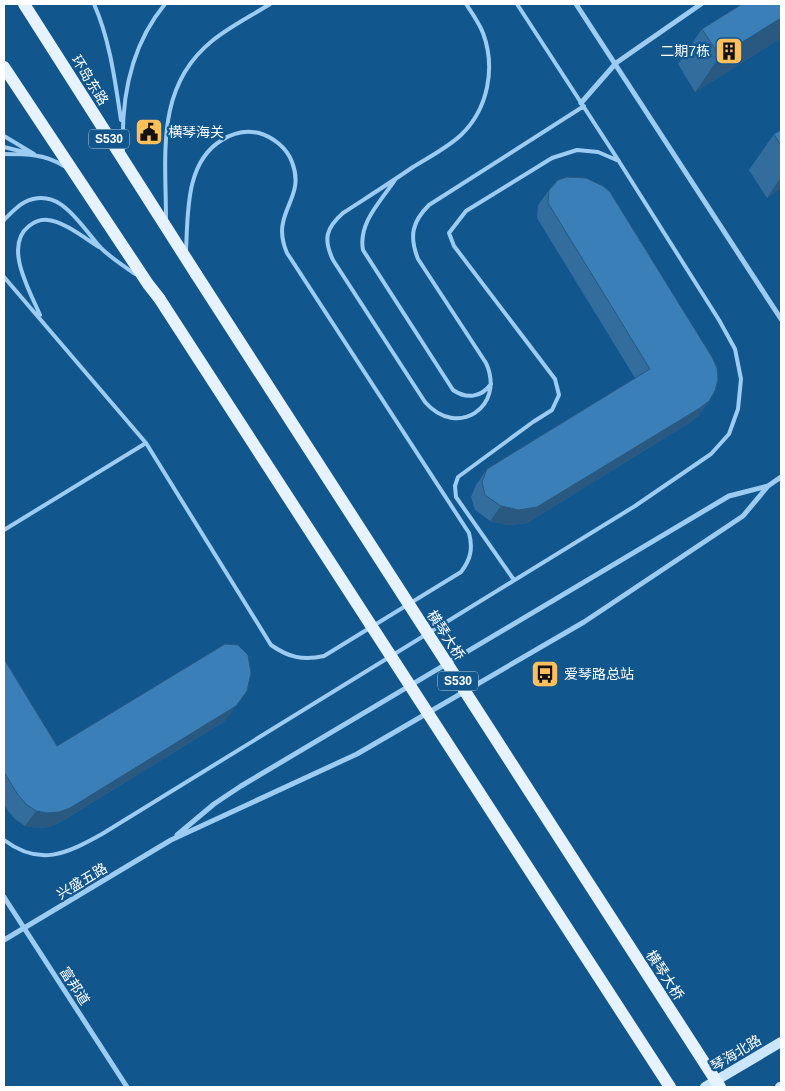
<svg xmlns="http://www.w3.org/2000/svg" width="785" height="1091" font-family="Helvetica,'Noto Sans SC',sans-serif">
<rect width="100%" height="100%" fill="#12568e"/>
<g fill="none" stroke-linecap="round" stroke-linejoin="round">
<!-- service -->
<path stroke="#9cccf2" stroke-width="4" d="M94 4C110 40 115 81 121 120
M466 4C472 13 479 23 483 33 496 68 488 109 461 135 447 148 429 157 413 167 390 183 366 198 343 213 326 228 323 239 333 260L425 402C457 439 506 407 486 363L418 259C409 236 412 222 429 205L584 106
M4 136 34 154
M4 147 28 153
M123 151C121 99 131 45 165 4
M4 154C26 154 45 154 64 166
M395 180C381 201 358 223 363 250L453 390C466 399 481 398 491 384
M4 220C10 214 17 206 25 202 61 185 81 227 101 248 111 258 124 266 135 274
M166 220C166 155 155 87 212 41 229 27 251 16 270 4
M4 277 146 443 271 645C288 657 303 661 324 656L461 572C471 559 473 548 469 533L287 253C269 212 307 200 292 162 287 148 273 137 259 133 246 130 233 133 222 140 185 162 188 214 186 251
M40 315C30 291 3 246 29 226 34 222 41 219 48 220 63 221 86 239 99 247
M4 530 146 443
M514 580 456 497 455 486 458 477 533 422 552 410 559 395 555 379 454 246 449 233 466 211 552 158 577 150 598 152 619 161
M4 840C40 867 66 854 102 834L635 506 711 454 729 434 738 409 741 379 735 349 719 320 615 155 517 4"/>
<!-- minor -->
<path stroke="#9cccf2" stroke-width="5" d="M576 4 781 319
M581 103 616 63 701 4
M177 835 214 804 241 786 729 496 768 486
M4 897 127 1087
M4 940 171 840 357 754 584 622 743 516 768 486 781 477"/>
<!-- secondary -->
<path stroke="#cae5fc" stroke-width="10" d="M705 1087 781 1042
M780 1087H781"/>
<!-- primary -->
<path stroke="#e6f3ff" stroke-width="12" d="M24 4 196 274
M4 67 148 284 159 298"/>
<!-- primary-bridge -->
<path stroke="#e6f3ff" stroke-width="12" d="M196 274 720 1087
M159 298 670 1087"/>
</g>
<!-- wall -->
<path fill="#326d9e" d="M781 4V38L695 92 678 64 702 29Z
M781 130V188L767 198 749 170 774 134Z
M549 190 709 401 698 416 689 423 527 523 508 525 490 521 475 510 471 497 476 485 487 469 635 378 537 218 538 205Z
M4 659 57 746 225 721 59 823 48 827 37 828 25 826 15 819 8 811 4 804Z"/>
<!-- shaded-wall -->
<path fill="#295981" d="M781 18V38L695 92 720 56Z
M781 177V188L767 198Z
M709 401 698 416 689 423 527 523 508 525 490 521 501 506Z
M247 691 225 721 59 823 48 827 37 828 25 826 36 811Z"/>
<!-- building -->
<path fill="#3a7fb8" stroke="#295981" d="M742 4H781V18L720 56 702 29Z
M781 130V146L774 134Z
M567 177 586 178 603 186 610 192 712 357 717 368 718 379 715 391 709 401 700 408 537 507 519 510 501 506 485 495 482 482 487 469 650 369 548 203 549 190 558 180Z
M225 644 238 645 248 655 251 673 247 691 236 706 70 808 59 812 47 813 36 811 26 804 18 795 4 772V659L57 746Z"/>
<!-- icons -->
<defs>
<g id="building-square" transform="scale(1.4375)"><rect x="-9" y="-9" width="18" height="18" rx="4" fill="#ffbf5c" stroke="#12568e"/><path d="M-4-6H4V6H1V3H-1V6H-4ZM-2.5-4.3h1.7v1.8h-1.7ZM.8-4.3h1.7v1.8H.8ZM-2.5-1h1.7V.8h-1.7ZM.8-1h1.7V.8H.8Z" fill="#111"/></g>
<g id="civic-square" transform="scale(1.4375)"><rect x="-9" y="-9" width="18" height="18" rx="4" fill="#ffbf5c" stroke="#12568e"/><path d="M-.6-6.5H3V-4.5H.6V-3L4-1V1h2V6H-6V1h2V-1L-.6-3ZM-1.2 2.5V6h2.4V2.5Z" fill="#111"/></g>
<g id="bus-square" transform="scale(1.4375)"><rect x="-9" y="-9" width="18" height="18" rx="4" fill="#ffbf5c" stroke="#12568e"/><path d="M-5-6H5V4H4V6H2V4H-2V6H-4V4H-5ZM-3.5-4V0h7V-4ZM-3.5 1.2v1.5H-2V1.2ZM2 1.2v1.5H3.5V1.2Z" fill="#111"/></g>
</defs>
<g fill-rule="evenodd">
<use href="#building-square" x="729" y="51"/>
<use href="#civic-square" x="149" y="132"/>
<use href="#bus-square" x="545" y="674"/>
</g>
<g text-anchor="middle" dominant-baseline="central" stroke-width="4.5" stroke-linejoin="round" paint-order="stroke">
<!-- shield labels -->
<g fill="#12568e" stroke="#b8ccdd" stroke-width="1">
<rect x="89" y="129.5" width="40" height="19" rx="4"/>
<rect x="438" y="671.5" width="40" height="19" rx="4"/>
</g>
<g font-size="12" font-weight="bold" fill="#fff">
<text x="109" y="139">S530</text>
<text x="458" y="681">S530</text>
</g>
<!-- poi labels -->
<g font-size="14" fill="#fff" stroke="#12568e" text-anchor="start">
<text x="710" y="51" text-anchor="end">二期7栋</text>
<text x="168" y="132">横琴海关</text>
<text x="564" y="674">爱琴路总站</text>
</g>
<!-- street labels -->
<g font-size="14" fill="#fff" stroke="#12568e">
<text transform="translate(90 80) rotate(58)">环岛东路</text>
<text transform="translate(446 635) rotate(57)">横琴大桥</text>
<text transform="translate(82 881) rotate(-31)">兴盛五路</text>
<text transform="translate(665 975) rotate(57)">横琴大桥</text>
<text transform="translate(75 986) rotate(57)">富邦道</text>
<text transform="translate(736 1053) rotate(-31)">琴海北路</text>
</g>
</g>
<!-- border -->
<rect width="785" height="1091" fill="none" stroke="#ffffff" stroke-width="10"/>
</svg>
